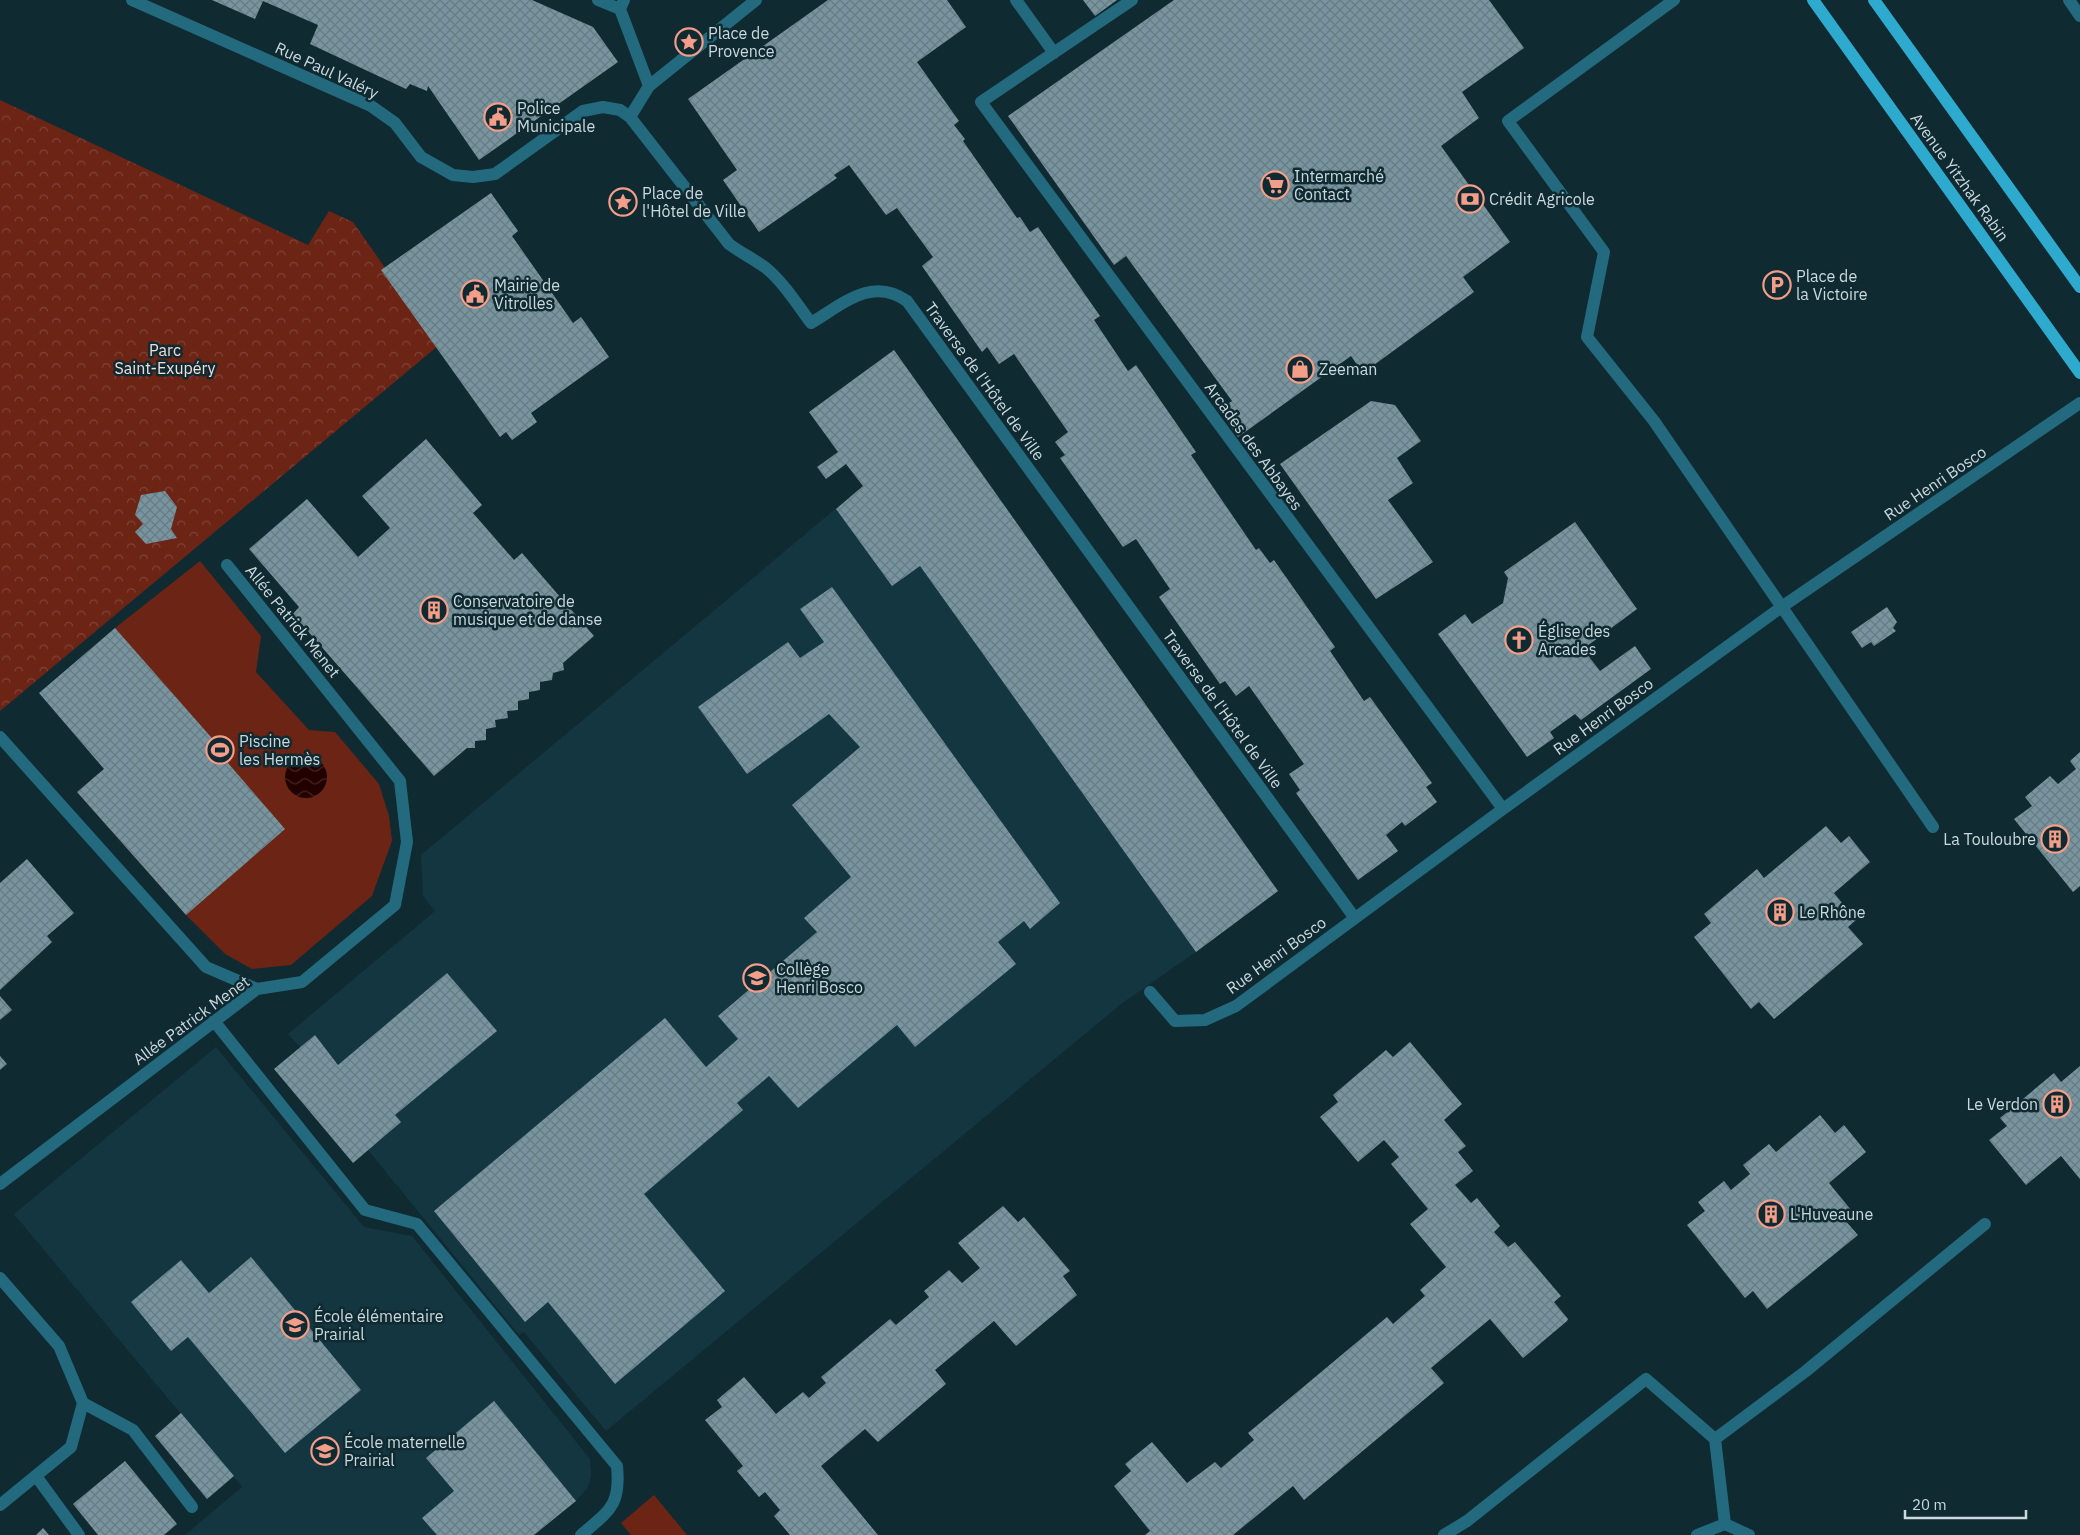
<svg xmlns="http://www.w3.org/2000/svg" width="2080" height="1535" font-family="'IBM Plex Sans',sans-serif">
<defs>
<pattern id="park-crowns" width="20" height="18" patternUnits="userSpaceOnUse" patternTransform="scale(1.25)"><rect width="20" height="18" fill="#6c2415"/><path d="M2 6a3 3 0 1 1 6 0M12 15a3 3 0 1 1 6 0" fill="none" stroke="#804337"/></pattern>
<pattern id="water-waves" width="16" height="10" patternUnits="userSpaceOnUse" patternTransform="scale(1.25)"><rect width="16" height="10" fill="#230000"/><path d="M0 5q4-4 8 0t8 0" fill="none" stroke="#422525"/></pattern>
<pattern id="building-cross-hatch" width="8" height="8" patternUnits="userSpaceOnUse" patternTransform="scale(1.25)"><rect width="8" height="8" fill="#78949e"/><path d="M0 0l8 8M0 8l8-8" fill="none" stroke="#667b83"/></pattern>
</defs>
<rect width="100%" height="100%" fill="#102a32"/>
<!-- built -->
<path fill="#133641" d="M863 486 1196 952 1121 1004 606 1431 524 1332 519 1335 368 1150 274 1069 300 1047 288 1034 435 911 423 896 421 855Z
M216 1047 364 1227 412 1236 590 1459 591 1476 588 1487 576 1501 534 1535H185L242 1487 14 1214Z"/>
<!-- grass -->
<path fill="#6c2415" d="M200 561 261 636 256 672 309 730 335 732 379 784 389 816 392 841 372 896 291 965 252 969 225 954 186 915 77 792 104 769 115 628Z
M654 1495 687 1535H631L621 1523Z"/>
<!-- park -->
<path fill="url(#park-crowns)" d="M0 100 308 245 329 211 353 222 439 345 0 711Z"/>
<!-- water -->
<path fill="url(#water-waves)" d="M285 777a21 21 0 1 1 42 0a21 21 0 1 1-42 0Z"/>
<!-- building -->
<path fill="url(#building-cross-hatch)" d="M212 0H532L593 27 618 62 479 160 428 86 427 91 410 84 406 89 310 44 318 25 263 1 255 19Z
M828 0H947L966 27 917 62 959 121 954 125 965 139 963 141 1017 218 1020 217 1030 232 1038 227 1100 316 1094 320 1128 371 1136 365 1196 452 1191 455 1256 550 1259 548 1270 563 1274 560 1335 647 1330 651 1364 701 1370 697 1432 783 1426 787 1437 802 1405 826 1402 822 1386 835 1398 851 1358 880 1296 793 1300 790 1289 774 1304 764 1249 686 1236 696 1225 681 1220 684 1159 597 1170 589 1136 539 1123 547 1060 458 1065 455 1055 442 1068 432 1014 354 999 364 987 347 982 352 922 266 933 257 897 208 886 215 849 165 834 175 837 178 759 232 723 180 737 170 688 99Z
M1083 0H1117L1095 16Z
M1174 0H1489L1524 48 1462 92 1479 118 1441 146 1510 242 1463 277 1474 292 1363 373 1351 356 1238 437 1219 410 1232 401 1126 256 1114 265 1008 116Z
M491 193 518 231 512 236 573 323 581 317 609 357 531 413 537 422 512 440 506 432 500 437 381 270Z
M894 350 1278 891 1196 952 920 566 892 586 836 509 863 486 846 464 826 479 817 467 838 452 809 412Z
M1371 401 1395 405 1421 441 1397 458 1413 483 1388 500 1433 562 1376 599 1280 464Z
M426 439 482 505 473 513 514 560 522 553 594 636 563 663 564 670 553 673 552 680 540 682V690L529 692V699L518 701V710L507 711 508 718 495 720 496 727 486 729V740L475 741V748H467L434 776 293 614 299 607 249 549 307 499 358 557 390 528 362 496Z
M165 491 177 507 171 529 177 538 146 544 135 532 143 524 135 515 141 495Z
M1575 522 1637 609 1583 649 1600 671 1635 646 1651 669 1581 720 1575 714 1550 732 1554 738 1527 757 1438 634 1465 614 1472 624 1503 603 1508 578 1504 572Z
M832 587 1060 903 1030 929 1024 921 998 942 1016 964 915 1047 897 1025 798 1108 769 1076 737 1103 743 1110 644 1194 725 1291 615 1384 548 1302 525 1322 434 1211 665 1018 706 1067 738 1039 718 1016 817 932 804 918 851 877 792 805 860 747 829 714 747 774 698 707 788 642 800 658 824 642 800 609Z
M1887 607 1897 622 1893 628 1896 631 1874 646 1871 642 1862 648 1851 632Z
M115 628 225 753 221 755 285 829 186 915 77 792 104 769 39 693Z
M2080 752V886L2073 892 2014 819 2032 806 2025 797 2050 776 2058 784 2076 769 2070 761Z
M1826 826 1841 843 1849 836 1870 862 1834 893 1856 920 1848 927 1863 944 1774 1019 1759 1002 1751 1009 1694 937 1711 923 1704 914 1757 869 1764 878Z
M27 859 74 913 47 936 52 942 0 990V883Z
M447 973 497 1031 395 1115 401 1122 353 1163 274 1069 315 1035 338 1065Z
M0 996 12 1010 0 1020Z
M1410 1042 1462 1104 1444 1120 1466 1146 1458 1152 1473 1171 1455 1185 1471 1203 1477 1198 1500 1226 1494 1232 1508 1247 1515 1242 1561 1296 1554 1302 1568 1319 1567 1321 1523 1358 1490 1319 1431 1368 1444 1383 1304 1500 1293 1486 1233 1535H1145L1150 1531 1114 1486 1131 1471 1125 1464 1152 1442 1187 1483 1215 1462 1221 1468 1254 1440 1248 1433 1387 1317 1393 1324 1425 1296 1420 1290 1446 1267 1410 1224 1428 1209 1391 1164 1399 1157 1384 1140 1358 1162 1320 1117 1338 1102 1333 1095 1386 1050 1393 1057Z
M0 1056 7 1064 0 1070Z
M2080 1066V1179L2061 1156 2026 1185 1989 1140 2007 1126 2000 1118 2054 1073 2061 1082Z
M1820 1115 1835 1133 1844 1125 1866 1152 1829 1183 1851 1210 1843 1218 1858 1235 1767 1309 1753 1291 1745 1298 1687 1225 1705 1211 1698 1202 1724 1181 1731 1190 1750 1174 1743 1165 1769 1144 1776 1152Z
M1003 1206 1018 1222 1024 1217 1070 1271 1063 1276 1077 1295 1016 1346 994 1321 935 1370 946 1384 878 1442 865 1429 821 1466 878 1535H790L774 1516 780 1510 765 1492 759 1497 737 1471 743 1466 705 1420 722 1407 717 1400 744 1377 776 1414 803 1392 809 1398 826 1383 821 1377 890 1319 896 1325 929 1297 924 1291 949 1270 962 1283 980 1268 958 1243Z
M251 1257 361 1390 285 1453 188 1337 171 1351 131 1302 181 1260 209 1293Z
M494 1401 576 1501 534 1535H437L422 1518 454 1491 426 1458Z
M181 1413 234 1476 207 1499 155 1436Z
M125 1461 177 1524 164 1535H98L73 1504Z
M43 1528 49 1535H36Z"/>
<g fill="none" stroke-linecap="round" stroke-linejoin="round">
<!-- minor -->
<path stroke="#236a7f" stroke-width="12" d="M132 0 371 106 395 123 421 157 453 175 473 177 495 174 583 111 603 107 620 110 630 117 729 244C741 253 754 259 766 268 784 283 797 304 811 323 843 304 872 276 907 301L1354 917
M598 0 620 9
M624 0 620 9 649 86 630 117
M1016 0 1054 53
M1132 0 981 102 1503 809
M1674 0 1508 121 1604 252 1587 337 1654 421 1933 827
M2069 0 2080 16
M649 86 756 0
M0 737 206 967 257 989
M1150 992 1175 1021 1205 1020 1236 1006 1503 809 1783 606 2080 403
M214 1021 365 1210 417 1224 617 1466C621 1506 609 1511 581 1535
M0 1184 257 989 302 982 395 905 407 842 400 781 227 565
M0 1278 59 1346 83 1403 71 1447 0 1505
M83 1403 133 1430 192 1507
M1715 1439 1806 1371 1985 1224
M36 1476 79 1535
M1444 1535 1467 1521 1646 1379 1715 1439 1725 1524
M1697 1535 1725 1524 1749 1535"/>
<!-- major -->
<path stroke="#2daacd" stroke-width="12" d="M1813 0 2080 373
M1874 0 2080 287"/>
</g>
<!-- icons -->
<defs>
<g id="sight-ring" transform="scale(1.4375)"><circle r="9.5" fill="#102a32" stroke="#f49e89" stroke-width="1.5"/><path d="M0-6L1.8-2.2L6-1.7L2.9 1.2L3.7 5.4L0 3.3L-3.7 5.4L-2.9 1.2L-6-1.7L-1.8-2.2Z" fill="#f49e89"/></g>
<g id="civic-ring" transform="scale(1.4375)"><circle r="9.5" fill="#102a32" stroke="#f49e89" stroke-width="1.5"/><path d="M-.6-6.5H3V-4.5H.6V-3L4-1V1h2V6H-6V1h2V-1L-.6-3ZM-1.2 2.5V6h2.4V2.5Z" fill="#f49e89"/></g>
<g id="supermarket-ring" transform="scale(1.4375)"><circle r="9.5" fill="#102a32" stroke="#f49e89" stroke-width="1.5"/><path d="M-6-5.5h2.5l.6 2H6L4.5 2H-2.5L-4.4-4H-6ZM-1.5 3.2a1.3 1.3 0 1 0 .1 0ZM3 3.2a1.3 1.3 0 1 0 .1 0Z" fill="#f49e89"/></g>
<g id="bank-ring" transform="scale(1.4375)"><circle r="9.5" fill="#102a32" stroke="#f49e89" stroke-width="1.5"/><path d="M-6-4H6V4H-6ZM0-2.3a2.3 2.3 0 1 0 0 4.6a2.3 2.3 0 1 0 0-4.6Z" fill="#f49e89"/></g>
<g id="parking-ring" transform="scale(1.4375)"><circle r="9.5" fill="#102a32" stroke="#f49e89" stroke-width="1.5"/><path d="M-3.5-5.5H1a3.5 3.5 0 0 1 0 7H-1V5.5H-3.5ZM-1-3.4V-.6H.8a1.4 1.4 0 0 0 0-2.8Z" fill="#f49e89"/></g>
<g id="shop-ring" transform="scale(1.4375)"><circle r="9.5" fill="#102a32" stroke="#f49e89" stroke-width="1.5"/><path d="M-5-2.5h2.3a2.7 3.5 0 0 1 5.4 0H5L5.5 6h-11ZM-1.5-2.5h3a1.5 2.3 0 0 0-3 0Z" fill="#f49e89"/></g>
<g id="building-ring" transform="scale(1.4375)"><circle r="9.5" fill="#102a32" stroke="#f49e89" stroke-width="1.5"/><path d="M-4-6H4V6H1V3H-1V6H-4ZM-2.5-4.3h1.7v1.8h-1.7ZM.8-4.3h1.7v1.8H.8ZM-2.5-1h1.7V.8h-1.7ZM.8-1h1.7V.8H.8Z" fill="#f49e89"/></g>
<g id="church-ring" transform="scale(1.4375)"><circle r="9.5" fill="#102a32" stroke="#f49e89" stroke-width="1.5"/><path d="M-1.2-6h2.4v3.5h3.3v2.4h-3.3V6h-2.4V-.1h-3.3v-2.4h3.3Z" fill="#f49e89"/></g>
<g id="stadium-ring" transform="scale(1.4375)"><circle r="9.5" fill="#102a32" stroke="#f49e89" stroke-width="1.5"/><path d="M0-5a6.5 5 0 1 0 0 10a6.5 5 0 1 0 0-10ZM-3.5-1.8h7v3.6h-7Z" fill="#f49e89"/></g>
<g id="school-ring" transform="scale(1.4375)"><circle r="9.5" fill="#102a32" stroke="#f49e89" stroke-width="1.5"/><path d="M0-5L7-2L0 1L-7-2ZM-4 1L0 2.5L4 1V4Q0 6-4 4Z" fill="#f49e89"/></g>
</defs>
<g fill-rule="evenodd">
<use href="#sight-ring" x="689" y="42"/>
<use href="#civic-ring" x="498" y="117"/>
<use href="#supermarket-ring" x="1275" y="185"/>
<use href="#bank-ring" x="1470" y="199"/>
<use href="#sight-ring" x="623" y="202"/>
<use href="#parking-ring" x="1777" y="285"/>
<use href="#civic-ring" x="475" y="294"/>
<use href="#shop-ring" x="1300" y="369"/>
<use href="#building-ring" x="434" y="610"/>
<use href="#church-ring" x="1519" y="640"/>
<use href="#stadium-ring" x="220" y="750"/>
<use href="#building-ring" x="2055" y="839"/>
<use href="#building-ring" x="1780" y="912"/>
<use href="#school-ring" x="757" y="978"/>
<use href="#building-ring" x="2057" y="1104"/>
<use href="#building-ring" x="1771" y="1214"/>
<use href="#school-ring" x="295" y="1325"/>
<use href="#school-ring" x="325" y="1451"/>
</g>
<g text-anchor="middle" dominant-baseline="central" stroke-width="5" stroke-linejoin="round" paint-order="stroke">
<!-- poi labels -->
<g font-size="16" fill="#cad9de" stroke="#102a32" text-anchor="start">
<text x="708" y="33">Place de<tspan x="708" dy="18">Provence</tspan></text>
<text x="517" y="108">Police<tspan x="517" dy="18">Municipale</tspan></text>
<text x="1294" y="176">Intermarché<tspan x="1294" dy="18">Contact</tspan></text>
<text x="642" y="193">Place de<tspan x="642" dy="18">l'Hôtel de Ville</tspan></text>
<text x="1489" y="199">Crédit Agricole</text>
<text x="1796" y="276">Place de<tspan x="1796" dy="18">la Victoire</tspan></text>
<text x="494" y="285">Mairie de<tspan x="494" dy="18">Vitrolles</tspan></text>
<text x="1319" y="369">Zeeman</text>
<text x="453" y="601">Conservatoire de<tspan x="453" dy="18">musique et de danse</tspan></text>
<text x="1538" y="631">Église des<tspan x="1538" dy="18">Arcades</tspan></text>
<text x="239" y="741">Piscine<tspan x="239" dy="18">les Hermès</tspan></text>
<text x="2036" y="839" text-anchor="end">La Touloubre</text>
<text x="1799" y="912">Le Rhône</text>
<text x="776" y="969">Collège<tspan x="776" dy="18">Henri Bosco</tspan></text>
<text x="2038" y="1104" text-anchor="end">Le Verdon</text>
<text x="1790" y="1214">L'Huveaune</text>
<text x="314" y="1316">École élémentaire<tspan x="314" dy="18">Prairial</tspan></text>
<text x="344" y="1442">École maternelle<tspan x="344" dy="18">Prairial</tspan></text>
</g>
<!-- street labels -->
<g font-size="16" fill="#cad9de" stroke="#102a32">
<text transform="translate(327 70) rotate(25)">Rue Paul Valéry</text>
<text transform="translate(1960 177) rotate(54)">Avenue Yitzhak Rabin</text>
<text transform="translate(985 381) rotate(54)">Traverse de l'Hôtel de Ville</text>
<text transform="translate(1254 446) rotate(54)">Arcades des Abbayes</text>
<text transform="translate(1935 483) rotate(-34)">Rue Henri Bosco</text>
<text transform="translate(293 621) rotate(51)">Allée Patrick Menet</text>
<text transform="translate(1223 709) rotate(54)">Traverse de l'Hôtel de Ville</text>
<text transform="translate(1603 716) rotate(-36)">Rue Henri Bosco</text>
<text transform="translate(1276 955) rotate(-36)">Rue Henri Bosco</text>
<text transform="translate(191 1020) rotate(-36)">Allée Patrick Menet</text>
</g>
<!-- park labels -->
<g font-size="16" fill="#f5ddd7" stroke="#102a32">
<text x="165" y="350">Parc<tspan x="165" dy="18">Saint-Exupéry</tspan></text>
</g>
</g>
<!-- scale -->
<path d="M1905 1510v8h121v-8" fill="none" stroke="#cad9de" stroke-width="2.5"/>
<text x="1912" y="1510" font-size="15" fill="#cad9de" stroke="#102a32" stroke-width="4" paint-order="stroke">20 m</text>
</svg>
